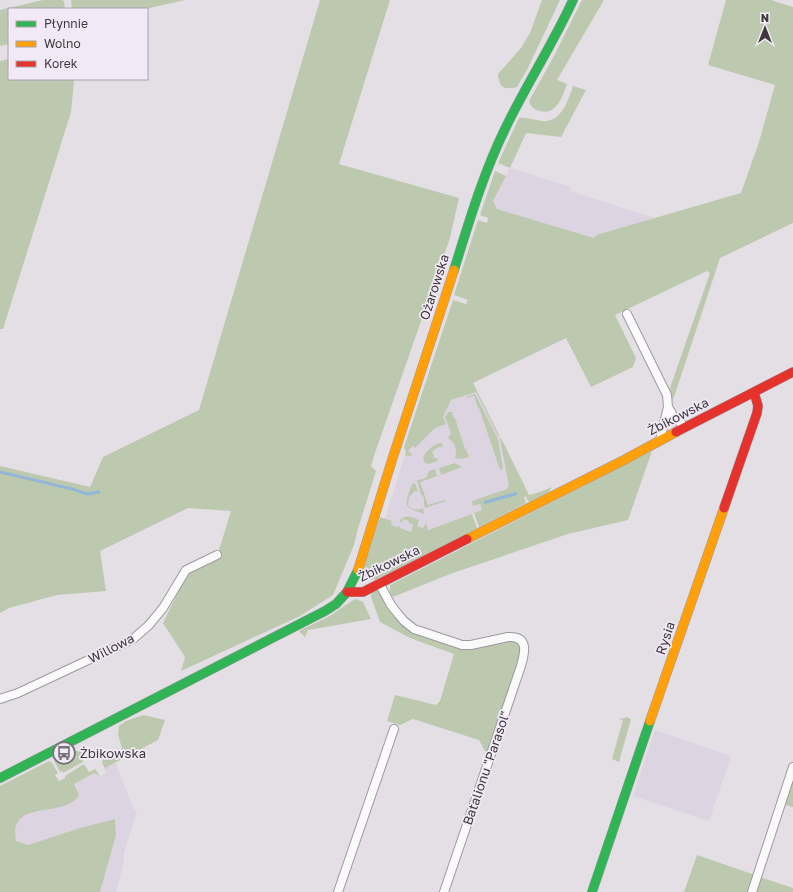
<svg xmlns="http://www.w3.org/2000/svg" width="793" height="892" font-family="'Golos Text',sans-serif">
<rect width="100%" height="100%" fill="#e3dfe5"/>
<!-- built -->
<path fill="#ddd4e1" d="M510 168 571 187 570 191 655 218 596 235 594 238 497 209 493 201Z
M473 383 529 495 472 514 416 534 395 533 385 518 406 452 455 392Z
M655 730 731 756 709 821 633 796Z
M115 762 134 810 137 811 124 853 123 866 116 892H0V821L94 773 100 776 106 773 107 767Z"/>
<!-- green -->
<path fill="#bdc9ae" d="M43 0H61L64 1 65 9H9V44L0 46V10Z
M71 0H185L145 9H72Z
M320 0H390L339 164 459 198 450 238 375 453 371 466 376 471 357 532 354 545 333 595 300 616 181 671 185 657 163 623 187 574 222 557 219 550 231 511 188 508 100 551 106 591 57 595 9 608 0 613V466L90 487 103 457 199 410Z
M542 0H560L528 68 517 87C504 90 499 88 498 74L521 48 530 33Z
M582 0H604L557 80 567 84C563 95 557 116 540 111 534 110 531 107 529 101L554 56Z
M726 0H771L793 7V223L720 258 673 400 670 388 710 273 707 271 615 315 636 358 633 367 591 387 566 338 473 383 499 435 498 436 476 392 451 400 443 417 446 424 435 428 415 448 413 446 408 451 413 455 409 456 405 455 406 452 404 447 453 300 466 304 468 300 454 295 478 220 487 223 488 218 480 215 495 171 506 176 493 201 497 209 594 238 596 235 741 193 759 142 775 85 708 65Z
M9 59V79H74V81L71 112 3 329H0V61Z
M573 86 586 90 561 137 526 133 510 168 498 163 519 118C527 117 534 120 542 121 561 123 568 101 573 86Z
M475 394 498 439 503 469 500 470 479 408H478L474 396 467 398 466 397Z
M448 412H452L454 418H455L465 449H466L469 457 461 459 455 458C457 450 456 443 448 438L451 433 445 417Z
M501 438 529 495 540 492 552 487 548 493 529 502 525 496 524 497 526 503 479 527 474 513 482 510 480 504 473 506 472 501 507 489 509 486 500 439Z
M439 443 443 444 442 447H438L432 452 434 456 433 457 434 458H435L438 459 437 461 429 464 425 463 423 459C425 451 432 446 439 443Z
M652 451 628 520 568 534 450 574 393 597 390 592V585Z
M455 463 462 467 441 475 439 468Z
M435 469 437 476 420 482 428 505 445 500 446 501 425 508 424 504V498L421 494 417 481 418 480 426 478 429 471Z
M415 483 418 492 416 491 413 492V493L409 497 408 505C412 510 418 511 423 508L424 514C401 506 405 506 412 484Z
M472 514 477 528 396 570 376 579 370 580H367L364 578 363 570 380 517 392 521 391 525 397 527 399 526 400 527V528L411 532 413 524 408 523 409 521 403 519 402 522H400V520C406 514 412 517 419 520L417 526 423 528 426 523 428 530Z
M378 590 381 593 397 619 463 649 509 640C520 641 521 647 521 657L489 752 485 751 479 740 413 719 400 725 387 721 395 695 436 705 440 701 454 654 410 638 380 622 371 597 372 593Z
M356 599 363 602 371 619 308 630 305 637 299 631 328 617 352 601Z
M143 715 165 720 158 740 107 767 106 770 102 763 103 759 122 749 118 734 119 726 126 721Z
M626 717 631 719 619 762 612 759 623 720 618 719 625 718Z
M78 751 83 752 88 756 82 759 83 762 63 773 62 771 60 772 54 761 74 752Z
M49 761 52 763 58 773 55 775 59 781 65 778V776L84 764 89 772 95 769 100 776 94 773 74 784 79 795C65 820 8 797 16 841L28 845 80 828 115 819 116 835 100 892H0V786Z
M793 773V807L783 804Z
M697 855 755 875 749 892H684Z
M760 877 793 888V892H754Z"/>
<!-- water -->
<path fill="#92b6d8" d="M516 492 517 493V495L493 502H492L485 504 484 503V501Z"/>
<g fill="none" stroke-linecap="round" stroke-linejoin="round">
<!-- stream -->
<path stroke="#92b6d8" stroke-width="3" d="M0 472 72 489 87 494 99 492"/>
<!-- street casing -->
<g stroke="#9d9a9f" stroke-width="10">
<path id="street" d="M627 314 667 395 668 407 660 440
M668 407 674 417 685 427
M379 583 391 605 398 614 404 621 414 629 462 645H471L508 637C529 636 525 652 521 666L444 892
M0 699 18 693 133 639 149 625 163 608 186 570 217 555
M338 892 394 729
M752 892 793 767"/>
</g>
<!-- fast casing -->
<g stroke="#9d9a9f" stroke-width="10">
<path id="fast" d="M454 270C469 222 483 174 505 129 526 85 553 44 573 0
M0 778 325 611 336 604 347 592 358 570
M592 892 650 721"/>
</g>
<!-- slow casing -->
<g stroke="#9d9a9f" stroke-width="10">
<path id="slow" d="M467 539 624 460 676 432
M358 570 392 460 454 270
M650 721 724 508"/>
</g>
<!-- jam casing -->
<g stroke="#9d9a9f" stroke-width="10">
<path id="jam" d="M676 432 793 372
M724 508 757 413 758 406 754 392
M347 592H363L467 539"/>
</g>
<!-- street -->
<use href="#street" stroke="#fbfafb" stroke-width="8"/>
<!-- fast -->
<use href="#fast" stroke="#30b455" stroke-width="9"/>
<!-- slow -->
<use href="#slow" stroke="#ff9f0a" stroke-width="9"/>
<!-- jam -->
<use href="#jam" stroke="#e5322d" stroke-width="9"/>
</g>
<!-- icons -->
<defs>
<g id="bus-ring" transform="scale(1.15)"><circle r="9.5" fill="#f1e9f5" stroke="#777378" stroke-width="1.5"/><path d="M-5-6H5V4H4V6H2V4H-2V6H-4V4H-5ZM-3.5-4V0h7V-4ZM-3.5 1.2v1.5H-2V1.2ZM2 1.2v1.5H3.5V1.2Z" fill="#777378"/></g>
</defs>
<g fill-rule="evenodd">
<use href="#bus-ring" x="64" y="753"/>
</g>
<g text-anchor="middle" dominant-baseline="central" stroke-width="3.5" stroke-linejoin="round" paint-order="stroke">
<!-- street labels -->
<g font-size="13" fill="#3d393e" stroke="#f1e9f5">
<text transform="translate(434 287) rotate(-72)">Ożarowska</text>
<text transform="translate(678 416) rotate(-27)">Żbikowska</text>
<text transform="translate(389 563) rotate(-26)">Żbikowska</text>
<text transform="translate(665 638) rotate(-71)">Rysia</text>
<text transform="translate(111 648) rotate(-27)">Willowa</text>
<text transform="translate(486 768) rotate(-71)">Batalionu "Parasol"</text>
</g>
<!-- poi labels -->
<g font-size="13" fill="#3d393e" stroke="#f1e9f5" text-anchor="start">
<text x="80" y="753">Żbikowska</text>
</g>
</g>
<!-- legend -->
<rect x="8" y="8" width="140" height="72" fill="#f1e9f5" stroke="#a9a3ac"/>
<rect x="16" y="21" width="20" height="6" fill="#30b455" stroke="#a9a3ac"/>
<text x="44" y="28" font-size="12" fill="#3d393e">Płynnie</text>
<rect x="16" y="41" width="20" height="6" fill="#ff9f0a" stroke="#a9a3ac"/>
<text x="44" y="48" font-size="12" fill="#3d393e">Wolno</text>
<rect x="16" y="61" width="20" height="6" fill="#e5322d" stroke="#a9a3ac"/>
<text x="44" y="68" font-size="12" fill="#3d393e">Korek</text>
<!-- north arrow -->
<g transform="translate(765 28)" stroke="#f1e9f5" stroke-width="3" paint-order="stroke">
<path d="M0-3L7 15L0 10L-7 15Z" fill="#3d393e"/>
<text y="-6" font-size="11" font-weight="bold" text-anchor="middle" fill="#3d393e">N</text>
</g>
</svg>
